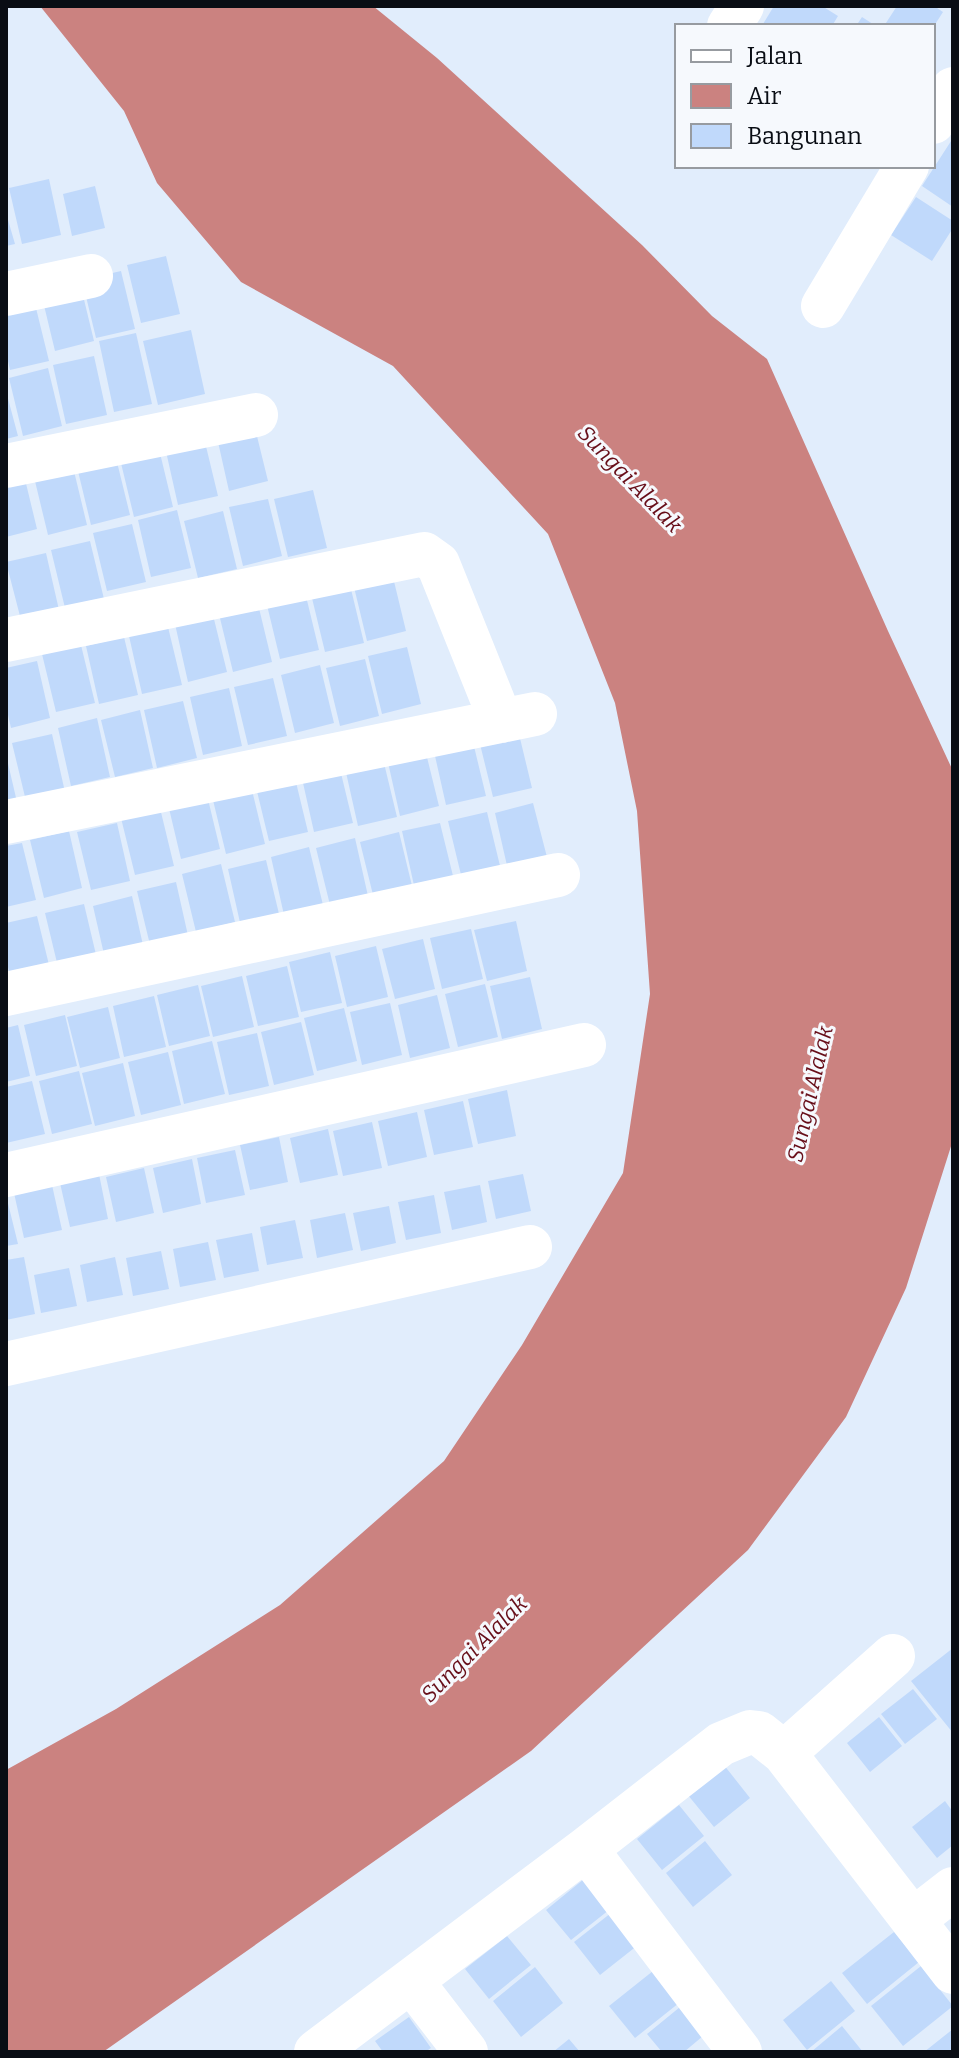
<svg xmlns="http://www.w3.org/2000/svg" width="959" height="2058" font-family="Bitter,serif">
<rect width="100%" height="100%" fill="#e1edfc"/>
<!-- water -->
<path fill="#cb8280" d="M40 6H373L437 58 642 245 712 316 767 359 888 631 953 771V1140L906 1288 846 1417 748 1550 531 1751 103 2052H6V1770L116 1709 280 1605 444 1461 522 1345 623 1173 650 994 637 811 615 703 548 534 393 366 241 282 157 183 124 111Z"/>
<!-- building -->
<path fill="#c0d9fb" d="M774 6H822L838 16 832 26H766L763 24Z
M897 6H934L943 12 934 26H884Z
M862 17 876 26H856Z
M953 138V207L922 186Z
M49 179 61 235 22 244 9 188Z
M95 186 105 228 72 236 63 194Z
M916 197 953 221V228L932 261 891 235Z
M6 213 15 244 6 246Z
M166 256 180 314 141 323 127 265Z
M121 271 135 329 96 338 82 280Z
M80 283 94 341 55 351 41 293Z
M35 304 49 361 10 370 6 352V310Z
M191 330 205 394 158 405 143 341Z
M136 333 152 404 114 412 99 341Z
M94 356 107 415 66 424 53 365Z
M48 368 62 426 23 436 9 378Z
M6 391 18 436 6 439Z
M254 424 268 481 229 491 216 433Z
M204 438 218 496 178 505 165 447Z
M159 449 173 507 134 517 120 459Z
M116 458 130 515 91 525 77 467Z
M73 467 87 525 48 535 34 477Z
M23 471 37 529 6 537V476Z
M313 490 327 548 288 557 274 499Z
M268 499 282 556 243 566 229 507Z
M177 510 191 568 151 577 138 520Z
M223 511 237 569 198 578 184 521Z
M132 524 146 582 107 591 93 533Z
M90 541 104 599 65 608 51 550Z
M46 553 59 610 21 620 6 562Z
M392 573 406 631 367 641 353 583Z
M350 585 364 643 325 652 311 594Z
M305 592 319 650 280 659 266 601Z
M258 604 272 662 233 672 219 614Z
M213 615 227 672 188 682 175 624Z
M168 627 182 685 142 694 129 636Z
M124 637 138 695 99 704 86 646Z
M81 645 95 703 56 712 42 654Z
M407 647 421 704 382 714 368 656Z
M365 659 379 716 340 726 326 668Z
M37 661 50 718 11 728 6 706V668Z
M320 665 334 723 295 733 281 675Z
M273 678 287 736 248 745 234 687Z
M229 688 242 746 203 755 190 697Z
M183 701 197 758 157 768 144 710Z
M140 710 153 768 115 777 101 720Z
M97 718 110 777 71 786 58 728Z
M518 730 532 788 493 797 479 740Z
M52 734 65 792 26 801 12 743Z
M472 738 486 796 446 805 433 747Z
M425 749 439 806 400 816 387 758Z
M7 759 17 802 6 805V760Z
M383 759 397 817 358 826 345 768Z
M339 765 353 823 314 832 301 774Z
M294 774 308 832 269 841 255 783Z
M251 786 265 844 226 854 212 796Z
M206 791 220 849 181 859 167 800Z
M533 803 548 861 508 870 495 813Z
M160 808 174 866 135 875 121 818Z
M487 812 501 870 462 879 448 821Z
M117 823 130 881 91 890 77 832Z
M440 823 454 880 415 890 402 831Z
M69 831 82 888 44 898 30 840Z
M399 832 413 890 374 899 360 842Z
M355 838 368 896 330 905 316 848Z
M22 843 36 900 6 907V846Z
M309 847 323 905 284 915 271 857Z
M266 860 280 918 241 927 228 869Z
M221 864 235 922 196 932 182 874Z
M176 882 189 940 151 949 137 891Z
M132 896 145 954 106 963 93 906Z
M84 904 98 963 59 971 45 913Z
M37 916 51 973 12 983 6 959V923Z
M516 921 527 971 487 981 474 930Z
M471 929 483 979 442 989 430 938Z
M423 939 435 989 395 999 382 949Z
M376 946 388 997 347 1007 335 956Z
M330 952 342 1003 301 1012 289 962Z
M287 966 299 1017 258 1026 246 976Z
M242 976 254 1027 213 1037 201 986Z
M530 977 542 1029 502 1039 490 986Z
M485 984 498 1037 458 1047 445 994Z
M198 985 210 1036 169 1046 157 995Z
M437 995 450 1048 410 1058 398 1005Z
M154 996 166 1047 124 1057 113 1006Z
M390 1003 402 1055 362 1065 350 1012Z
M108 1007 120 1058 80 1068 67 1017Z
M344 1008 357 1061 317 1071 304 1018Z
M65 1015 77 1066 36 1076 24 1025Z
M301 1022 314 1075 274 1085 261 1032Z
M18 1025 30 1076 6 1082V1028Z
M257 1033 269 1086 229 1095 217 1042Z
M212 1041 225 1094 184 1104 172 1051Z
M168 1052 181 1105 141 1115 128 1062Z
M123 1063 135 1116 95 1126 82 1073Z
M79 1071 92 1124 52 1134 39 1081Z
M32 1081 45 1134 6 1143V1087Z
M507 1090 516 1136 478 1144 468 1099Z
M463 1101 473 1147 434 1155 424 1110Z
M417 1112 427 1157 388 1166 378 1121Z
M372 1122 382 1168 343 1176 333 1131Z
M328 1129 338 1175 300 1183 290 1138Z
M279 1137 288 1182 250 1190 240 1145Z
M235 1150 245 1195 206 1203 197 1158Z
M192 1159 201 1204 163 1213 153 1168Z
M144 1168 154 1213 116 1222 106 1177Z
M99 1174 108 1219 70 1227 60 1183Z
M523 1174 531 1211 496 1219 488 1181Z
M52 1185 62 1230 24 1238 14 1193Z
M480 1185 487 1222 452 1230 444 1192Z
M6 1195 18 1244 6 1246Z
M434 1195 441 1233 406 1240 398 1202Z
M389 1206 396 1243 361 1251 353 1213Z
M345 1213 353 1250 317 1258 310 1220Z
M295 1220 303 1258 267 1265 260 1227Z
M252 1233 259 1271 224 1278 216 1240Z
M208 1242 216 1280 180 1287 173 1249Z
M161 1251 169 1289 133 1296 126 1258Z
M24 1257 35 1314 6 1320V1260Z
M115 1257 123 1295 87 1302 80 1265Z
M69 1268 77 1306 41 1313 34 1275Z
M953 1648V1733L911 1681Z
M913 1689 937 1719 905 1744 881 1714Z
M879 1717 902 1746 870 1772 847 1743Z
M720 1760 750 1798 714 1827 683 1789Z
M945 1801 953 1812V1845L937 1858 912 1827Z
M679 1805 704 1836 662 1870 637 1839Z
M705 1841 732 1875 693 1907 666 1873Z
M584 1879 609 1910 571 1940 546 1910Z
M611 1913 638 1945 600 1975 574 1942Z
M894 1932 919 1962 867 2004 842 1973Z
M507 1936 531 1965 489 1999 465 1969Z
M921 1966 953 2006 903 2046 871 2006Z
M535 1967 563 2003 521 2037 493 2001Z
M653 1971 679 2003 635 2038 609 2006Z
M831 1981 855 2011 807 2050 783 2020Z
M680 2007 703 2036 684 2052H662L647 2034Z
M409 2017 431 2048 425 2052H383L375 2041Z
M842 2026 863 2052H811Z
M953 2029V2052H924Z
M569 2039 580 2052H553Z"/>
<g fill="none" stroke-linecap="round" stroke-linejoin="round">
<!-- minor -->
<path stroke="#fff" stroke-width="44" d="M729 26 742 6
M933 122 953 89
M6 294 91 276
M823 306 907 166
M6 466 256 415
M6 640 424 554 438 564 501 721
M6 822 535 714
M6 994 558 875
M6 1175 584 1045
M6 1364 530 1247
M784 1753 893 1656
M586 1849 740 2052
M913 1920 953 1889
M412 1982 466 2052
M316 2052 586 1849 721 1744 750 1732 759 1733 784 1753 953 1972"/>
</g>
<g text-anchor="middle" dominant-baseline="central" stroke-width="6" stroke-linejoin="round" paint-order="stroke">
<!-- water labels -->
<g font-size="22" font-style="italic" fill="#670e19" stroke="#f6f9fd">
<text transform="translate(630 479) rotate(46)">Sungai Alalak</text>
<text transform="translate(810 1094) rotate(-77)">Sungai Alalak</text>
<text transform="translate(474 1649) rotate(-45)">Sungai Alalak</text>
</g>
</g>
<!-- border -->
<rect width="959" height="2058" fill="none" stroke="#090d14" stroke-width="16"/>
<!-- legend -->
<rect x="675" y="24" width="260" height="144" fill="#f6f9fd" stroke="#979ba0" stroke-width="2"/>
<rect x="691" y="50" width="40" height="12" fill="#ffffff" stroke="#979ba0" stroke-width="2"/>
<text x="747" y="64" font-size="24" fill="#090d14">Jalan</text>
<rect x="691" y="84" width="40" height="24" fill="#cb8280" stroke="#979ba0" stroke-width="2"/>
<text x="747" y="104" font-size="24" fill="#090d14">Air</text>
<rect x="691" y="124" width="40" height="24" fill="#c0d9fb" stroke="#979ba0" stroke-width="2"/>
<text x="747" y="144" font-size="24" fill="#090d14">Bangunan</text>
</svg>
